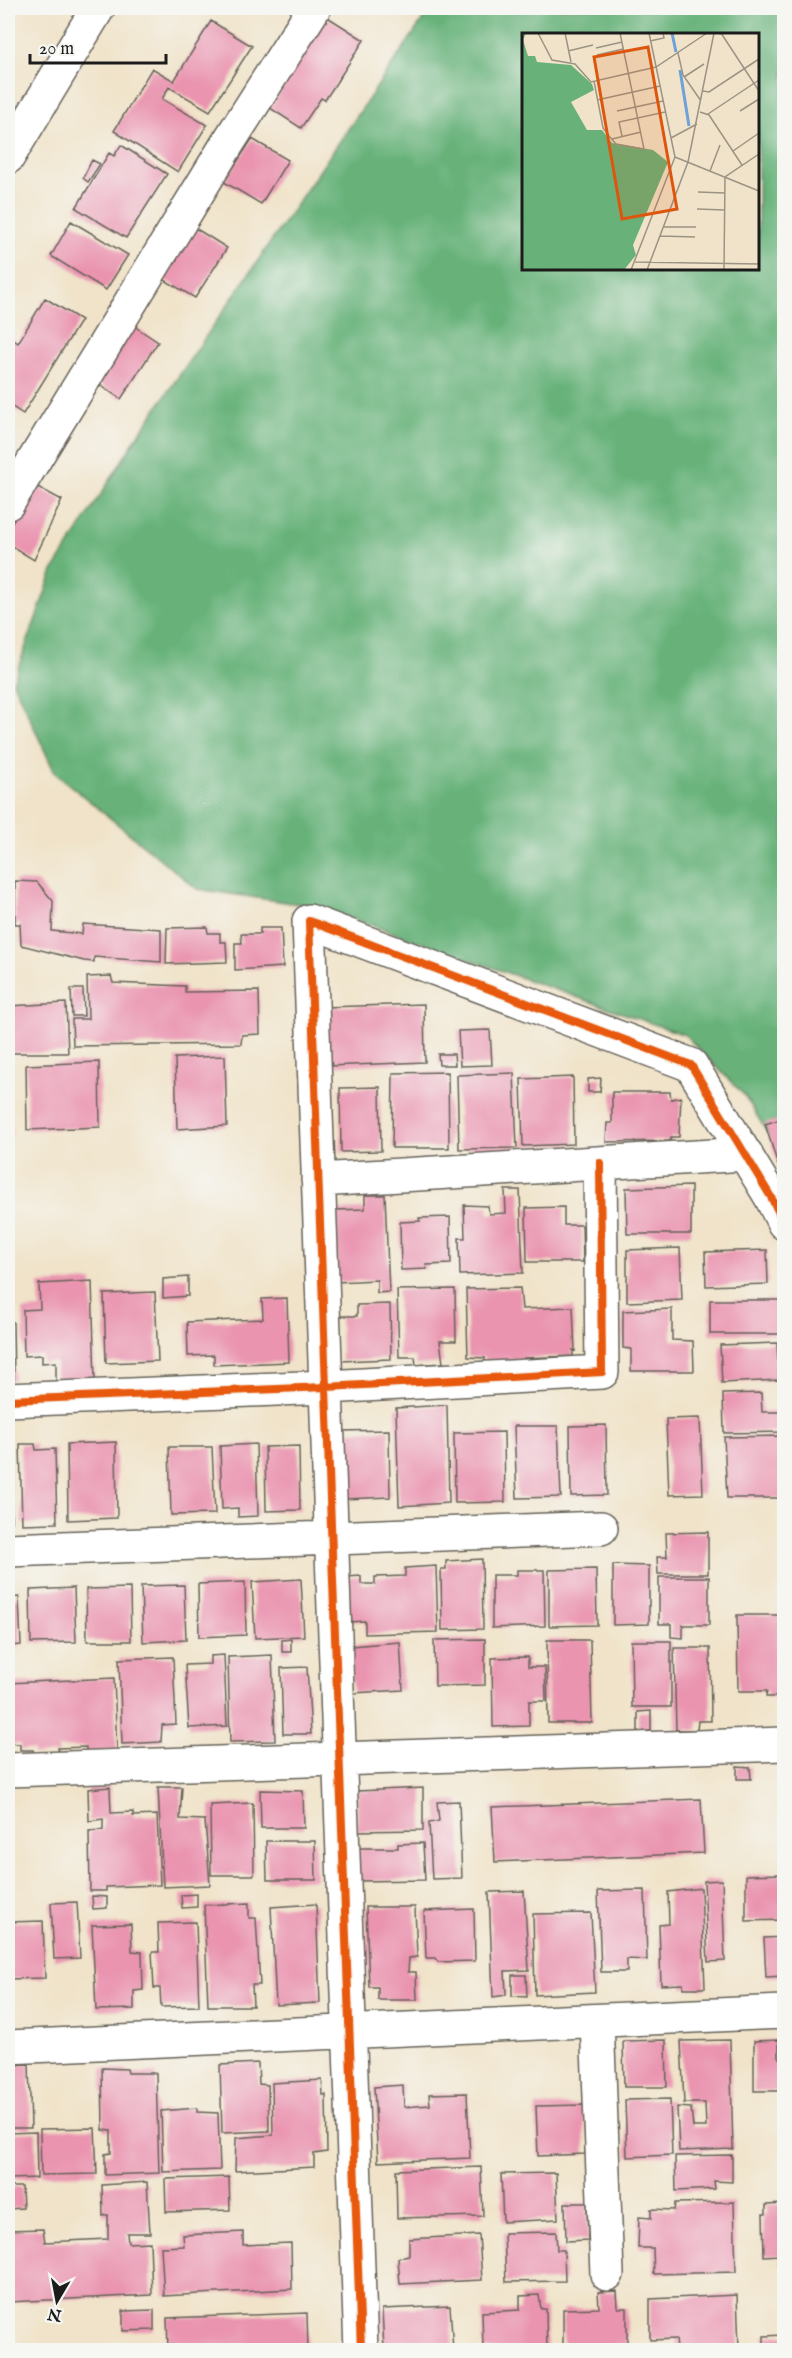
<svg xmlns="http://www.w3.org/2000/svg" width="792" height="2358" font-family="'IM FELL English',serif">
<rect width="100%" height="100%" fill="#f6f6f2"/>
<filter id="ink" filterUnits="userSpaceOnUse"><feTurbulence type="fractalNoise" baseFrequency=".0167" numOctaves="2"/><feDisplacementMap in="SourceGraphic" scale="12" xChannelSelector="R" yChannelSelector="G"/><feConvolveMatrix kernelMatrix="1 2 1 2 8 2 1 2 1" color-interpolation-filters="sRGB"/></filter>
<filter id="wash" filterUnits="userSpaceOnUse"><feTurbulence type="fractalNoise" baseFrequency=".008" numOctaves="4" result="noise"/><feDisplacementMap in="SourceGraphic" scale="24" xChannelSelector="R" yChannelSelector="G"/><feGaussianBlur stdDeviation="1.35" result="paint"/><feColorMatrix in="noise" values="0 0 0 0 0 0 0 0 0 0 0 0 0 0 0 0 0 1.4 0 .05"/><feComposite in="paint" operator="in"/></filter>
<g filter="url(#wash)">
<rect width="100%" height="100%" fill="#f0e3c9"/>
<!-- forest -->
<path fill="#68b27a" stroke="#42674b" stroke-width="1.5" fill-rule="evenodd" d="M431 8H784V1160L745 1096 685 1035 319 907 197 889 55 773 13 682 53 571 135 440ZM524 34H758V268H524Z"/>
<g id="blocks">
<!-- building -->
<path fill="#ea94b0" d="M326 16 364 40 325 100 321 98 301 128 270 108Z
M211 21 252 46 210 111 169 87 162 99 207 125 178 172 114 131 152 68 174 81Z
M252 139 288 160 261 204 224 182Z
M121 145 167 174 126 238 76 208 109 153 114 156Z
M92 160 100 164 88 182 83 178Z
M71 221 128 255 106 290 51 256Z
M195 228 227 248 195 298 163 279Z
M45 298 81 320 23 414 8 404V336L18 343Z
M134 326 158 342 121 399 97 383Z
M34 485 62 500 34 560 8 544V529Z
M15 881 37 882 53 901 52 931 82 934 83 924 161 929V962L94 957V962L84 961 21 945 20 924H15Z
M8 890H12V943H8Z
M207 927 208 933H220V942H226L227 962 166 964 167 928Z
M260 928H281L283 967 235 970V943H242L241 934H260Z
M111 976 113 983 185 986V992L259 991 260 1034 242 1035 241 1044 73 1046 72 1019H88L87 977Z
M71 989H83L84 1016H72Z
M66 1003 68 1053H8V1006Z
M424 1004 425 1062 328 1066 325 1007Z
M490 1030 492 1065 460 1066 458 1031Z
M438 1054H454L455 1065H439Z
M225 1056 227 1126 177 1129 175 1058Z
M99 1062 100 1127 27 1130 26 1065Z
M448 1072 449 1148H392L393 1073Z
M514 1073 517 1148 459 1149 457 1075Z
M573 1077 574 1144 523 1146 521 1079Z
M601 1078 600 1092H588V1079Z
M8 1084H9L12 1136H8Z
M380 1087 381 1151 341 1152 340 1088Z
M612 1092H670L671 1099 681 1097 679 1137H671L670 1141 606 1142 607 1123H612Z
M784 1118V1184L765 1124Z
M691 1186V1234H627L626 1188Z
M505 1190H520L523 1273 460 1275 459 1238H465L464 1205 488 1206 489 1214 506 1213Z
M365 1195H385L389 1292 377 1293V1280L337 1282 336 1210 365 1209Z
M564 1207V1225H582L583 1262H527L526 1208Z
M450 1217 451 1264 426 1265 427 1269 401 1270 400 1222 420 1221 419 1218Z
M680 1248 682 1300 627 1302V1250Z
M767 1250 768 1284 706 1286 705 1252Z
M188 1277V1296L163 1298V1279Z
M92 1281 95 1382H56V1362L42 1363V1355L24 1356 23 1310 40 1309 39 1284Z
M520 1288 522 1309 573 1307 575 1351 573 1350V1356L524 1358V1361L485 1362V1358L468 1357 466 1289Z
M455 1289 456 1341H440L443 1363 416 1365 415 1357H399L397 1290Z
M155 1292 158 1361 106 1363 104 1294Z
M287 1298 289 1362 214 1365V1355L188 1356 187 1322 263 1319 262 1299Z
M710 1300H781V1334H710Z
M390 1304 391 1359 341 1361 340 1316H357V1305Z
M672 1309V1340L693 1341 694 1371H631V1349L623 1348V1311Z
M8 1322H13L14 1380 8 1381Z
M777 1343 779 1380 722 1383 720 1345Z
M761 1393 762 1412H784V1432L724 1433 723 1394Z
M447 1405 449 1503 399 1506 396 1408Z
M700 1418 703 1494 669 1495 666 1419Z
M606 1425 607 1495 571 1496 570 1426Z
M514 1426H558L561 1497 517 1498Z
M389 1430 390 1497 344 1499 341 1431Z
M504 1432 505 1502 455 1503 454 1433Z
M784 1436V1498H727L724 1437Z
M116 1442 117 1518 68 1520 67 1444Z
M20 1444H35L36 1450 55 1449 57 1523 22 1524Z
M256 1444 258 1516 238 1517V1508L222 1509 220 1446Z
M299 1446 300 1510 266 1511 265 1447Z
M169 1447H212L215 1514 171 1515Z
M8 1458H9L12 1522H8Z
M708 1532V1574H658L657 1557H667L666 1533Z
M482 1559 483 1629 442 1630 441 1569H446V1561Z
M613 1565 649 1566V1624L613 1625Z
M436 1566 438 1632 365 1634V1621L348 1622 346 1577 361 1576V1584H375V1577L405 1576V1568Z
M596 1569 597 1625 549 1626V1570Z
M517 1570H544L545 1626 492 1628V1575H517Z
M659 1577H709V1625H683V1638L671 1637V1624H659Z
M301 1579 304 1636 255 1638 252 1582Z
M245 1582 246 1635 199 1637 198 1584Z
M184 1585 186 1640 143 1642 141 1586Z
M74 1588 76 1642 31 1643 30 1590Z
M130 1588 131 1641H87L86 1589Z
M19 1597 21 1645 8 1646V1598Z
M737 1615H784V1697H766L767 1691H738Z
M291 1639V1652H282V1640Z
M485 1639V1685L435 1686 434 1640Z
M547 1640H590L592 1723H548Z
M631 1641H671V1707H632Z
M400 1642 403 1690 353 1693 350 1646Z
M674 1648H710L711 1721H698L697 1730H676Z
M224 1655 227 1726 189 1728 185 1665 210 1664V1656Z
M272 1655 275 1741 230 1742 228 1657Z
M173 1657 176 1724 162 1725 161 1742 122 1744 119 1659Z
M528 1657V1667H545L546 1701H529V1726L493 1727 492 1658Z
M307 1667 311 1734H283L281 1668Z
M114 1678 117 1751 86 1753V1747L58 1748 59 1753 34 1755 33 1750H20V1744L8 1743V1683Z
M651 1711V1731L638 1732V1712Z
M737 1766 750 1767 751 1779H737Z
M110 1787 111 1813 133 1812V1816L157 1815 160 1885 106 1887V1891H90L89 1831 103 1830V1819L89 1821 88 1789Z
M158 1787H182L180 1819 205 1820 210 1885 163 1887Z
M423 1788V1830L357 1831V1791Z
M260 1790 303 1791 304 1828H261Z
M701 1799 704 1853 495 1862 492 1807Z
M459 1801 462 1878 432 1879 429 1823 439 1821 437 1802Z
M253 1803 254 1875H211L210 1805Z
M266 1841H315L316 1880H267Z
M423 1843 425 1880 358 1881V1848H398V1844Z
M784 1874V1920L746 1921V1875Z
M722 1880 725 1961 708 1962 704 1881Z
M701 1888 705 1988H683V1984L661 1985 659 1925 669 1924 668 1892Z
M645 1890 647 1960 627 1959V1972H601L598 1891Z
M524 1891 529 1970 505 1971 506 1995 493 1997 489 1892Z
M197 1894V1907L182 1908 181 1895Z
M92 1896 107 1897V1908L93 1909Z
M77 1902 80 1958 54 1959 51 1903Z
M249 1903V1918H256L260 1985H252L253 2006H208L204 1905Z
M316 1904 320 2003 276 2005 271 1907Z
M366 1907H415L417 1957 409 1958 408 1972H416L417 2000H378V1987H369Z
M474 1909 475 1961 438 1962 436 1958H426L424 1911Z
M591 1913 595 1992 535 1995 533 1914Z
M43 1921 45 1978 8 1979V1922Z
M196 1922 199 2006 161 2007 160 1988H154L152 1952H159L158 1923Z
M131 1924 132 1951 142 1952 143 1990 134 1991V2009L96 2010 92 1925Z
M784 1937V1976L766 1977 764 1938Z
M512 1975H526L527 1997 512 1996Z
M666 2040 667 2087H624L623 2041Z
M730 2040 733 2149 679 2151 677 2107 691 2108 693 2127H706L705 2103H684L681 2041Z
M779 2040V2058H784V2091H754V2041Z
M258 2063 259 2084 268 2085 269 2131 222 2133 220 2065Z
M29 2064 31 2128H8V2065Z
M102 2068 127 2069 128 2073H156L159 2173 105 2175V2154L111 2153V2131L103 2130Z
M322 2080 323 2095H326L327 2152 314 2154V2167L235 2171 236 2138 273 2135 272 2083Z
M403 2085 404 2107 430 2105 429 2094 467 2093 470 2158 378 2162 374 2087Z
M670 2099 672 2155 627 2157 625 2100Z
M584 2105 585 2154 538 2156 536 2106Z
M197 2108V2112L218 2113 220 2170 163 2172 161 2111Z
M95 2128 97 2174 41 2175 40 2129Z
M36 2132 37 2178 8 2179V2133Z
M732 2155V2182L714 2181 715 2189 676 2191 675 2156Z
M481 2167 483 2216 397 2218 396 2170Z
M556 2173 558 2219 503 2222 501 2174Z
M229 2177 230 2210 166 2212 165 2179Z
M147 2182 150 2233H127L128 2243 150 2242 152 2295 8 2302V2230L43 2229 45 2242 108 2239V2215L103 2216 102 2185Z
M8 2187H22L23 2208 8 2209Z
M734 2202 736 2272 654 2274 653 2248H638L639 2217 651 2218V2209L674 2210 675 2203Z
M565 2203H587L588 2240 566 2241Z
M784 2204V2264H780V2255L764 2256 763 2214H766V2205Z
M243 2232V2245L291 2243 292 2289 164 2296 161 2247 184 2246 183 2235Z
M556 2232 557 2250H564L565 2281 506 2282 504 2233Z
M479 2235 482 2280 400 2284 398 2258 409 2256V2239Z
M617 2291 618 2308H627V2350H563V2309L599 2308 598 2292Z
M539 2295 541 2309H546L547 2350H483L482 2312 520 2310V2296Z
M737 2295 739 2348 677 2350 676 2339 650 2340V2299Z
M450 2306 453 2350H384L382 2309Z
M154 2310V2330L123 2331V2311Z
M307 2313 308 2350H168L167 2318Z
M784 2335V2350H764V2336Z"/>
</g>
</g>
<g filter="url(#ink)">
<use href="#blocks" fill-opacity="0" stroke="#666259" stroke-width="1.5"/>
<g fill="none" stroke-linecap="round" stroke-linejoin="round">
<!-- minor casing -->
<g stroke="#666259" stroke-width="36">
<path id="minor" d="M8 157 98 8
M8 503 228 143 314 8
M318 1180 746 1154
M8 1400 326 1387 602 1372 600 1163
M8 1550 601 1528
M8 1770 784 1744
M597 2021 607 2274
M8 2047 784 2012
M361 2350 309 921 691 1065 771 1197 784 1223"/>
</g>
<!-- minor -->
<use href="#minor" stroke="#fff" stroke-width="33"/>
<!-- cycleway casing -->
<g stroke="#f6f6f2" stroke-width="11">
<path id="cycleway" d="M8 1400 326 1387 602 1372 600 1163
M361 2350 309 921 691 1065 771 1197 784 1223"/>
</g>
<!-- cycleway -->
<use href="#cycleway" stroke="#e8590c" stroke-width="8"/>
</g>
</g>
<!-- overview -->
<g transform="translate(522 33)">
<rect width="237" height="237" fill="#f0e3c9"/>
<path d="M0 0H4L1 7 6 23H13L15 29 49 32 70 51 72 57 49 69 65 97H80L90 110 131 117 146 129 111 212 114 222 102 237H0Z" fill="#68b27a"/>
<path fill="none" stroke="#6ea0d9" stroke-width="3" d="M150 0 154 19M158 37 167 93"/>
<path fill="none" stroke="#9b9384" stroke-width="1.5" d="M16 0 30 27 53 31 69 49 134 34 185 0M43 0 49 29M199 0 237 58M128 8 142 5 141 0M74 15 100 9M46 18 71 12M156 20 161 42 179 68M75 22 101 16M162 44 182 31M72 48 81 95 87 103 94 111 122 116 98 0M181 58 187 59 237 26M75 67 138 53M95 78 141 68M218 78 237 66M178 79 187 82 220 132M186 81 237 47M100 103 97 89 143 79M149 105 175 91M90 106 119 99M211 118 237 100M153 124 237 158M188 138 198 112M176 159 203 160M175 176 203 177M141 194H174M138 203 173 204M113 229 237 231M109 237 153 124 127 0M125 237 166 129 192 0M202 237 203 144 237 121"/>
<path fill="#de560d" fill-opacity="0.15" stroke="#de560d" stroke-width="3" d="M126 14 155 176 100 186 72 24Z"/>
<rect width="237" height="237" fill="none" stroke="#1c1c1c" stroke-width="3"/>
</g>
<!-- margin -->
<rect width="792" height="2358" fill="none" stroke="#f6f6f2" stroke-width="30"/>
<!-- north arrow -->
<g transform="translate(57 2301) rotate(190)" stroke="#f6f6f2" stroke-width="4.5" paint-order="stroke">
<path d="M0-4.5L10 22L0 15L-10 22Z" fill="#1c1c1c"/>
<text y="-9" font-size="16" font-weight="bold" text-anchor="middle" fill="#1c1c1c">N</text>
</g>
<!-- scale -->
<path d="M30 54v9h136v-9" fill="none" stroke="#1c1c1c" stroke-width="3"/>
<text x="39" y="54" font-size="18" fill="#1c1c1c" stroke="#f6f6f2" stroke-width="4.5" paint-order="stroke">20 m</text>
</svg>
